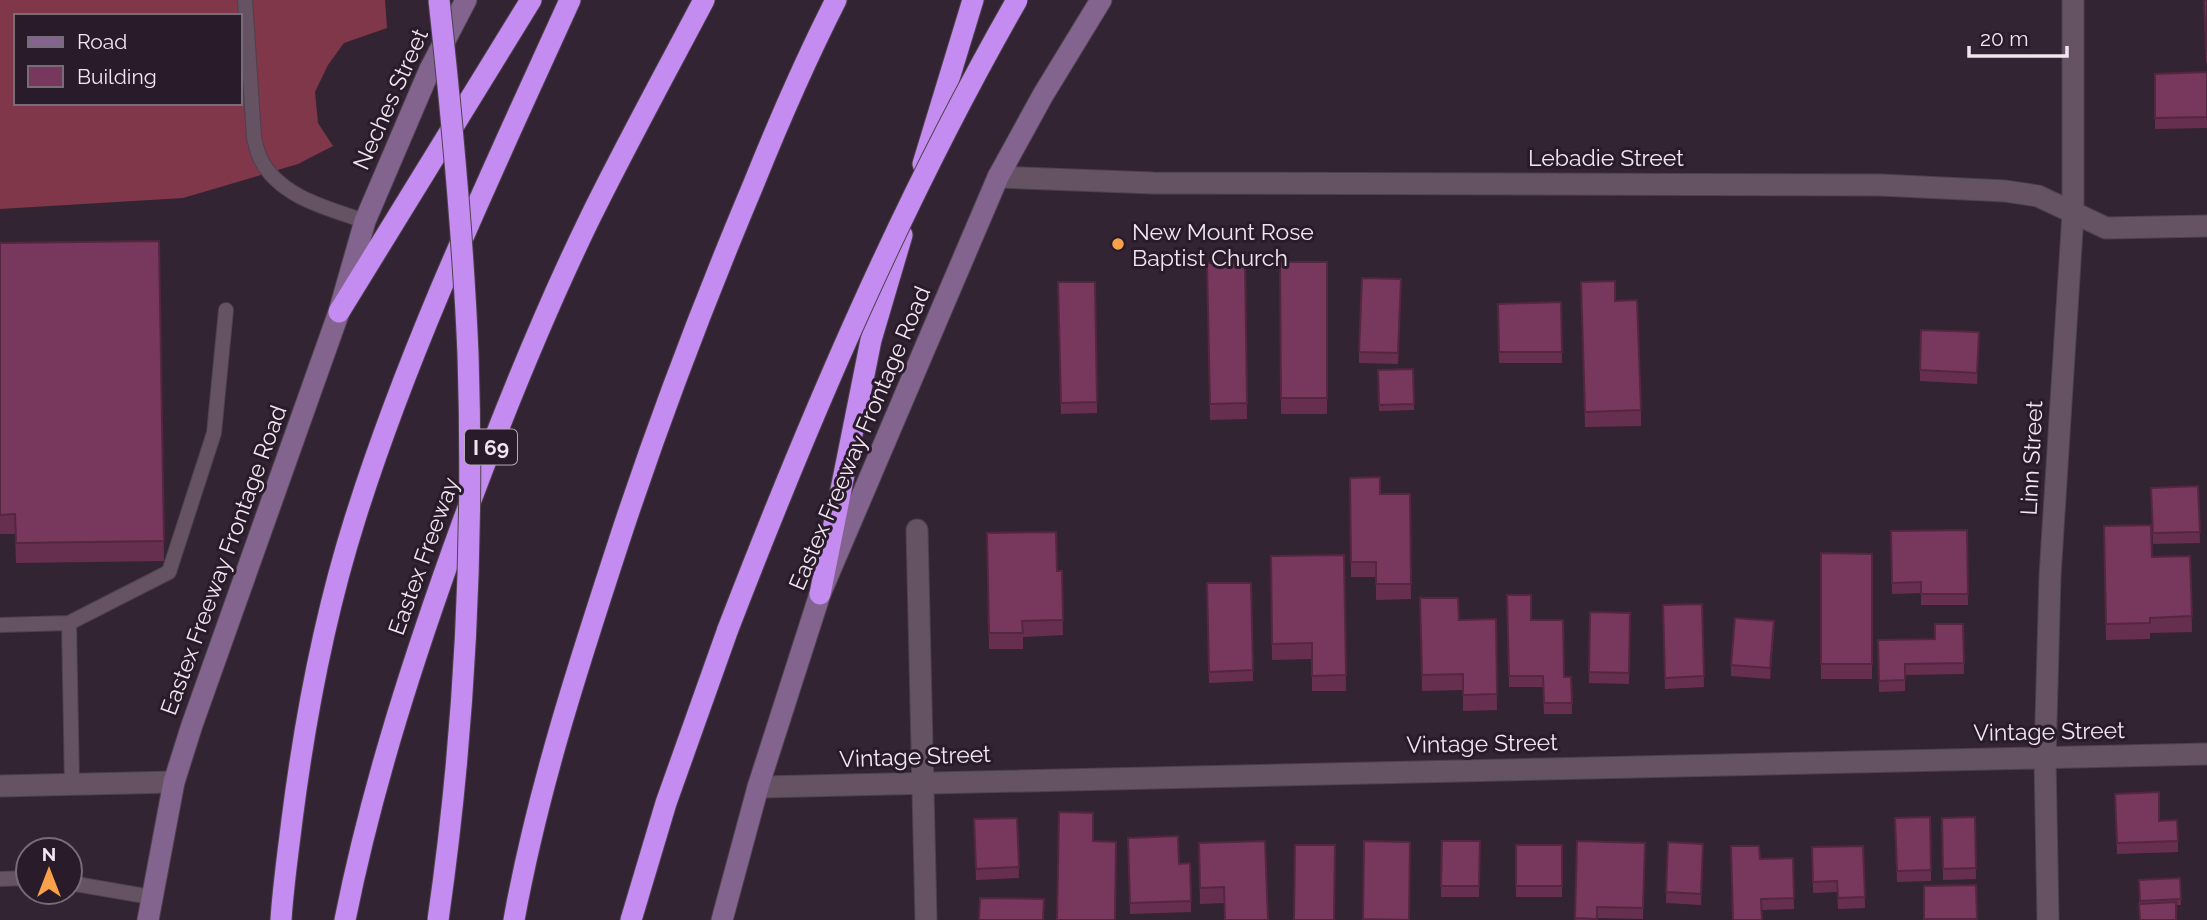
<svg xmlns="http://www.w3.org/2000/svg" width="2207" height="920" font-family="Raleway,sans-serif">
<rect width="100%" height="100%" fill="#332433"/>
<!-- forest -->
<path fill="#7f3749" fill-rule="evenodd" d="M0 0H385L387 28 344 43 328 65 315 92 318 123 333 146 298 164 183 198 0 209ZM16 16H240V103H16Z"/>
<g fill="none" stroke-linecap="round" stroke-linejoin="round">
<!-- service casing -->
<g stroke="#4e414d" stroke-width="16">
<path id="service" d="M245 0 254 137C255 143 257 151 260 158 279 197 327 208 365 221
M0 625 69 623
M72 784 69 623 169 572 214 433 226 310
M0 879 28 878
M70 883 151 897"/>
</g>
<!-- minor casing -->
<g stroke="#4e414d" stroke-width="23">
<path id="minor" d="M998 177 1153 183 1881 185 2005 191 2038 196 2106 228 2207 226
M917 530 926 920
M0 786 174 782
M758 787 2207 754
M2048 920 2045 758 2050 576 2073 214V0"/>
</g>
<!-- secondary casing -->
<g stroke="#4e414d" stroke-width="23">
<path id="secondary" d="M148 920 174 782 192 725 339 312 365 221 430 69 466 0
M722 920 758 787 820 594 998 177 1043 95 1101 0"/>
</g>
<!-- motorway casing -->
<g stroke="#4e414d" stroke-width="23">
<path id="motorway" d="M923 164 973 0
M339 312 531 0
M820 594 871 340 902 235
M281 920C283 887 288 853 292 820 305 718 324 617 355 519 411 341 493 170 570 0
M345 920C372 785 415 653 462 524 501 419 542 316 591 216 627 143 666 72 704 0
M514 920C538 787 581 657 623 529 662 412 706 297 754 183 779 121 806 59 836 0
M631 920 666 803 728 629"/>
</g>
<!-- service -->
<use href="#service" stroke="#655364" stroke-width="14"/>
<!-- minor -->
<use href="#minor" stroke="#655364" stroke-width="21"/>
<!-- secondary -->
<use href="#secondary" stroke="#82648e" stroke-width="21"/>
<!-- motorway -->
<use href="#motorway" stroke="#c48cf0" stroke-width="21"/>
<!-- motorway-bridge casing -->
<g stroke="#4e414d" stroke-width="23" stroke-linecap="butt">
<path id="motorway-bridge" d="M728 629C811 414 902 201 1017 0
M438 920C465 733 474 543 468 354 463 236 452 118 439 0"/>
</g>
<!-- motorway-bridge -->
<use href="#motorway-bridge" stroke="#c48cf0" stroke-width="21"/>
</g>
<!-- wall -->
<path fill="#672f4f" d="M2204 0H2207V62H2206Z
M2207 72V128L2155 129V74Z
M159 241 164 561 16 563 15 534H0V243Z
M1245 262 1247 419 1210 420 1207 263Z
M1280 262H1327V414H1281Z
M1058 282H1095L1097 413 1061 414Z
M1401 290 1398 364 1359 363V352Z
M1581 298 1615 301 1641 410V426L1585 427Z
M1561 302 1562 363H1499L1498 304Z
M1979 332 1977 384 1920 381V370Z
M1413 369 1414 410 1379 411 1378 370Z
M1350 478 1380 494H1410L1411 599 1376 600V577H1351Z
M2198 486 2200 543 2153 544 2151 488Z
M2104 526 2152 557 2190 556 2192 632 2150 633V639L2106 640Z
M1967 530 1968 605H1921V593L1892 594 1891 531Z
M987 533 1057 571H1062L1063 635 1023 637V649H989Z
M1821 553 1872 554V679H1821Z
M1344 555 1346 691H1312V659L1272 660 1271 556Z
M1207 583H1251L1253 681 1209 683Z
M1507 595 1531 620 1564 677H1571L1572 714H1544L1543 687H1509Z
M1420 598 1459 620 1496 619 1497 710 1463 711V690L1422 691Z
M1702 604 1704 687 1665 689 1663 605Z
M1590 612 1630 613 1629 684 1589 683Z
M1963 624 1964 674 1905 675V691L1879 692 1878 640 1935 639Z
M1774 632 1770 679 1731 676V665Z
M2115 794 2159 821 2178 841V852L2117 854Z
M1930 817 1931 881 1897 882 1895 818Z
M1975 817 1976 879 1943 880 1942 818Z
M1017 818 1019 878 976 880 974 819Z
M1128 838 1179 864 1190 863 1191 912 1130 914Z
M1265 841 1224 903 1200 904 1199 859Z
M1442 841H1480L1479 897H1441Z
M1577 841 1645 843 1643 919 1597 918V920H1575Z
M1668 842 1703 855 1701 905 1666 903Z
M1516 845H1562V897H1516Z
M1863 846 1865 908 1838 909 1837 892 1813 893 1812 847Z
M1793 858 1794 909 1761 910 1760 859Z
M2180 878 2181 905H2176L2139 920V880Z
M1976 885 1977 920H1924V886Z"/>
<!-- shaded-wall -->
<path fill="#542640" d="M1774 621V632L1770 679V668Z"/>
<!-- building -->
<path fill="#78375c" stroke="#542640" stroke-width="2" d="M2204 0H2207V51H2206Z
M2207 72V117L2155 118V74Z
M159 241 164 541 16 543 15 514 0 515V243Z
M1245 262 1247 403 1210 404 1207 263Z
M1280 262H1327V398H1281Z
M1362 278 1401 279 1398 353 1359 352Z
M1615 281V301L1637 300 1641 410 1585 412 1581 282Z
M1058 282H1095L1097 402 1061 403Z
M1561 302 1562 352H1499L1498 304Z
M1921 330 1979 332 1977 373 1920 370Z
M1413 369 1414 404 1379 405 1378 370Z
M1380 477V494H1410L1411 584H1376V562H1351L1350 478Z
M2198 486 2200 532 2153 533 2151 488Z
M2151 525 2152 557 2190 556 2192 616 2150 618V623L2106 624 2104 526Z
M1967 530 1968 594H1921V582L1892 583 1891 531Z
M1056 532 1057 571H1062L1063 620 1022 621 1023 633H989L987 533Z
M1821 553 1872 554V664H1821Z
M1344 555 1346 675 1312 676V643L1272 644 1271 556Z
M1207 583H1251L1253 670 1209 672Z
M1507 595H1531V620H1563L1564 677H1571L1572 703H1544L1543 676H1509Z
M1420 598H1458L1459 620 1496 619 1497 694 1463 695V674L1422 675Z
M1702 604 1704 676 1665 678 1663 605Z
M1590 612 1630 613 1629 673 1589 672Z
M1735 618 1774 621 1770 668 1731 665Z
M1935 624H1963L1964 663 1905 664V680L1879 681 1878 640 1935 639Z
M2159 792V821L2177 820 2178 841 2117 843 2115 794Z
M1059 812 1093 813V841L1116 842 1115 920H1057Z
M1930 817 1931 870 1897 871 1895 818Z
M1975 817 1976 868 1943 869 1942 818Z
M1017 818 1019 867 976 869 974 819Z
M1178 836 1179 864 1190 863 1191 901 1130 903 1128 838Z
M1265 841 1268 920H1225L1224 887 1200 888 1199 843Z
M1364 841 1410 842 1409 920 1363 919Z
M1442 841H1480L1479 886H1441Z
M1577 841 1645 843 1643 908 1597 907V919L1575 918Z
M1668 842 1703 844 1701 894 1666 892Z
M1295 845H1335L1334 920H1294Z
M1516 845H1562V886H1516Z
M1731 846H1759L1760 859 1793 858 1794 898 1761 899 1762 920H1733Z
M1863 846 1865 897 1838 898 1837 881 1813 882 1812 847Z
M2180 878 2181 899 2140 901 2139 880Z
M1976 885 1977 919H1924V886Z
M980 898 1044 899 1043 920H979Z
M2176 902V920H2140L2139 904Z"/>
<!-- markers -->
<circle fill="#f7a14a" stroke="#291b29" stroke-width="2.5" cx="1118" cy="244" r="7"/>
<g text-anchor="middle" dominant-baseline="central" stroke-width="6" stroke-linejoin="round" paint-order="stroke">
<!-- shield labels -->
<rect fill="#291b29" stroke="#b5a9b4" stroke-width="2" x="465" y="429.5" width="52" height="35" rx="5"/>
<g font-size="21" font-weight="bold" fill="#f1e6f0">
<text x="491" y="447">I 69</text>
</g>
<!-- street labels -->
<g font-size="23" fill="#f1e6f0" stroke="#291b29">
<text transform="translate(390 99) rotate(-66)">Neches Street</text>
<text x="1606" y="157">Lebadie Street</text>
<text transform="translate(859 438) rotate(-67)">Eastex Freeway Frontage Road</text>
<text transform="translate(2031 458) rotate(-87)">Linn Street</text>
<text transform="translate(423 556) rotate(-70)">Eastex Freeway</text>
<text transform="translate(223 560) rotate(-70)">Eastex Freeway Frontage Road</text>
<text transform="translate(2049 731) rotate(-1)">Vintage Street</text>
<text transform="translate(1482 743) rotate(-1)">Vintage Street</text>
<text transform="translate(915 756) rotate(-2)">Vintage Street</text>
</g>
<!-- poi labels -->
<g font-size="23" fill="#f1e6f0" stroke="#291b29" text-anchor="start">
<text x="1132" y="231">New Mount Rose<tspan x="1132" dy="26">Baptist Church</tspan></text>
</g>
</g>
<!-- legend -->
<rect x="14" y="14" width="228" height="91" fill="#291b29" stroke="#796c79" stroke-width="2"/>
<rect x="28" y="37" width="35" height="10" fill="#82648e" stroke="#796c79" stroke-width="2"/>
<text x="77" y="49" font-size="21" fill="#f1e6f0">Road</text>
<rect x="28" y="66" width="35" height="21" fill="#78375c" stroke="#796c79" stroke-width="2"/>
<text x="77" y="84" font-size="21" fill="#f1e6f0">Building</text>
<!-- north arrow -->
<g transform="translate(49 871)"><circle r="33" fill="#291b29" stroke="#796c79" stroke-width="2"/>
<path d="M0-5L12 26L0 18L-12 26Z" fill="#f7a14a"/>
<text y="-10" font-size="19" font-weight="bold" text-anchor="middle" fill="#f1e6f0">N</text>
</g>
<!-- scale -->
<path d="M1969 46v10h98v-10" fill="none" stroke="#f1e6f0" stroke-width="3.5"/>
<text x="1980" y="46" font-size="21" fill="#f1e6f0" stroke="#291b29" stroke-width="5" paint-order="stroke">20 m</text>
</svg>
